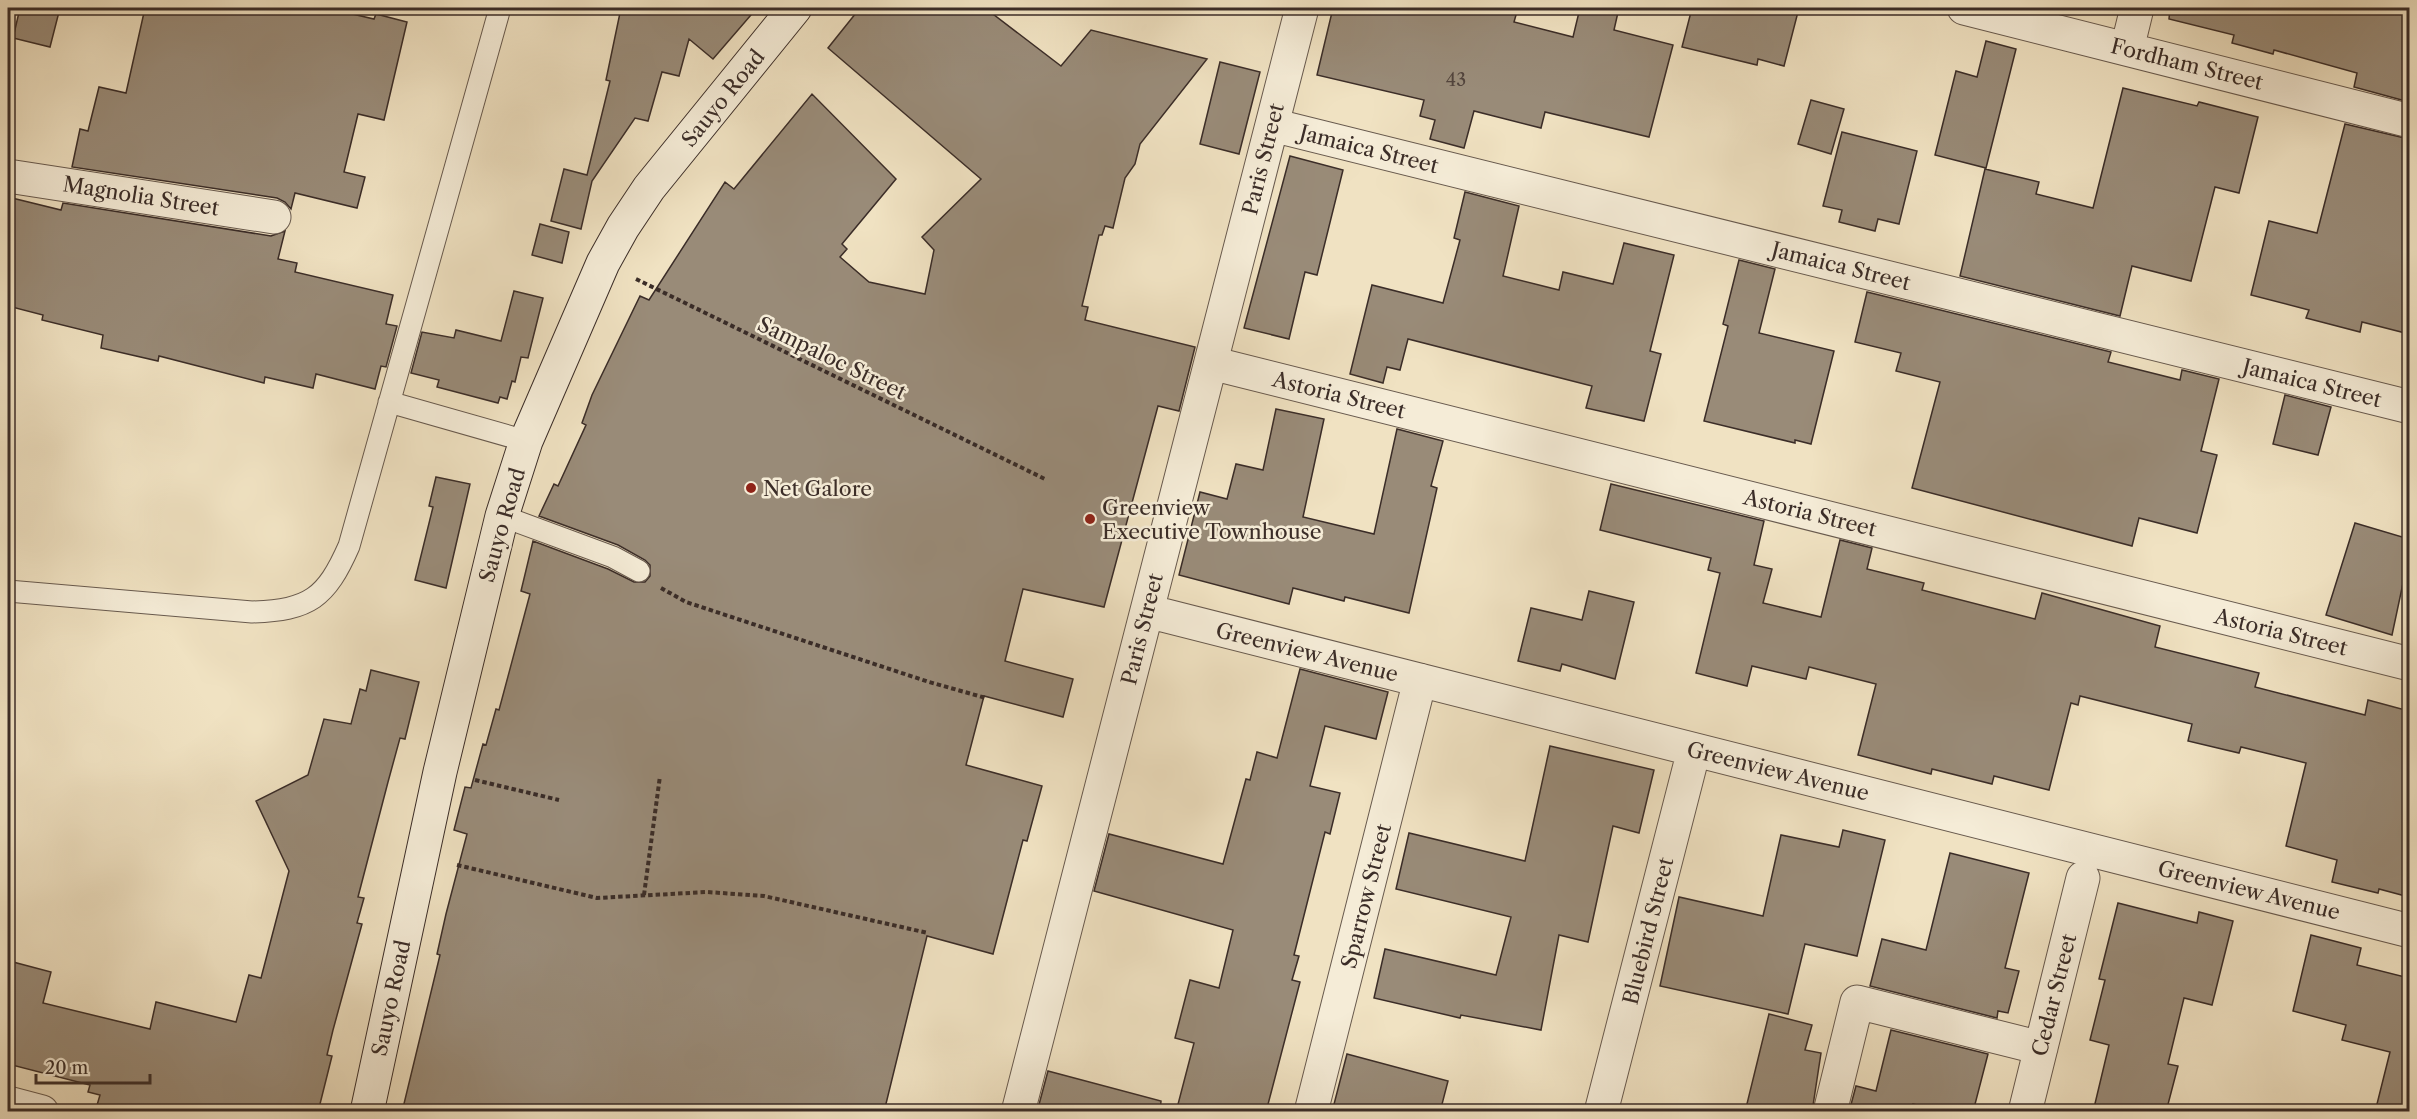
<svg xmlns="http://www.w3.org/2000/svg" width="2417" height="1119" font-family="'Libre Caslon Text',serif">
<rect width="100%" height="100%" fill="#f0e2c2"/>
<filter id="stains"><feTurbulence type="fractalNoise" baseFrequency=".00333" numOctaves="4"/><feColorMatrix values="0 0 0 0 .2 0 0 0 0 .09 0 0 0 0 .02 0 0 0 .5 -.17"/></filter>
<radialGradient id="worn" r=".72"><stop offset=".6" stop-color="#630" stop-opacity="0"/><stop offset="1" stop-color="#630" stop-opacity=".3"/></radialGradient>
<!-- building -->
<path fill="#998b78" stroke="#3b2d28" stroke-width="1.5" d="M20 8H60L50 47 13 38Z
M145 8H327L374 19 376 14 407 22 384 120 358 114 344 172 365 177 357 208 295 193 291 209 285 202 277 198 72 167 80 129 88 131 99 87 126 93Z
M621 8H757L713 59 689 39 679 76 662 72 648 121 635 118 592 181 581 229 551 221 564 169 587 175 610 81 606 80Z
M860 8H985L1061 66 1091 30 1207 59 1140 144 1135 164 1125 178 1113 228 1105 226 1102 235H1099L1082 306 1088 307 1085 320 1195 347 1179 411 1158 406 1104 607 1023 589 1005 661 1073 679 1063 717 984 696 966 765 1042 786 1027 841 1023 840 993 954 927 936 884 1112H402L440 955 437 954 446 914 467 834 454 830 465 787 471 788 483 744 486 745 496 709 499 710 530 594 521 591 533 541 608 569 634 582H645L650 576V565L645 560 618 545 539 516 554 484 558 486 586 425 582 423 592 395 640 296 649 300 725 182 734 189 812 94 896 179 842 244 847 249 840 257 869 282 925 294 934 250 922 237 981 179 828 48Z
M1333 8H1518L1514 22 1573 37 1580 8H1619L1614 30 1673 45 1649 137 1545 112 1541 128 1474 111 1464 148 1430 139 1435 120 1420 116 1424 100 1317 75Z
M1692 8H1799L1784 66 1758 59 1757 65 1682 47Z
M2170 8H2409V102L2354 87 2357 73 2274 50 2273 54 2232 43 2234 35 2169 19Z
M1986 41 2016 49 1986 168 1935 155 1956 71 1977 77Z
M1220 62 1260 72 1239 154 1200 144Z
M2123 88 2197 106 2199 102 2258 117 2239 193 2215 187 2191 281 2132 266 2120 316 1960 276 1985 169 2039 182 2036 194 2093 208Z
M1811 100 1844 109 1831 154 1798 144Z
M2345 124 2409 139V334L2362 322 2360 332 2306 318 2309 310 2251 295 2269 221 2317 233Z
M1842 132 1917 151 1899 224 1878 219 1875 231 1839 222 1842 210 1823 206Z
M1290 156 1343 170 1317 275 1305 272 1289 339 1244 328Z
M1465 192 1519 206 1503 276 1559 290 1563 272 1613 284 1624 243 1674 255 1650 351 1661 354 1644 421 1586 408 1592 386 1408 339 1400 370 1387 367 1383 383 1350 374 1372 285 1443 303 1460 240 1454 238Z
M8 197 61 210 63 203 271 236 285 231 278 259 297 263 295 272 393 295 386 324 397 326 386 367 381 366 375 389 316 374 313 388 265 377 264 383 159 356 158 361 101 348 103 335 42 320 43 315 8 306Z
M540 224 569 232 562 263 532 255Z
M1739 260 1775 269 1759 333 1834 351 1811 444 1795 440V443L1704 421 1728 326 1723 324Z
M514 291 543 298 528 358 521 357 515 382 512 381 507 399 500 397 498 403 437 387 439 380 411 373 422 332 454 338 456 330 501 341Z
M1867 292 2111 352 2108 362 2180 380 2182 370 2219 379 2201 451 2217 455 2197 533 2139 518 2132 546 1912 488 1940 382 1896 371 1901 353 1855 342Z
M2285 395 2331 407 2318 455 2273 444Z
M1276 409 1324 419 1303 517 1374 534 1397 429 1443 441 1431 486 1437 488 1409 613 1345 597 1344 601 1293 588 1289 604 1179 575 1200 492 1227 499 1236 464 1263 470Z
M436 477 470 484 446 588 415 580 433 507 429 506Z
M1611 484 1764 521 1754 565 1772 569 1763 603 1821 617 1840 540 1872 548 1867 569 1924 583 1922 590 2035 619 2042 593 2160 626 2155 647 2259 673 2255 687 2365 715 2368 700 2409 711V897L2379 889 2378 893 2332 882 2337 860 2286 846 2306 763 2241 747 2239 753 2188 741 2192 724 2080 696 2078 705 2071 703 2049 790 1994 776 1992 784 1932 769 1931 774 1858 755 1876 684 1809 667 1806 679 1752 666 1747 686 1696 673 1720 573 1708 570 1711 558 1600 530Z
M2355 523 2409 539V555L2392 635 2326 615Z
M1589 591 1634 602 1615 679 1562 664 1560 671 1518 661 1531 608 1582 620Z
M1300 669 1388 692 1376 739 1325 726 1310 786 1340 793 1330 834 1325 832 1294 955 1299 956 1292 980 1300 982 1266 1112H1176L1194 1043 1175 1038 1190 980 1219 988 1233 930 1094 891 1109 834 1223 864 1246 779 1250 780 1257 752 1277 758Z
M371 670 419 682 405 739 400 738 388 782 358 897 364 898 357 923 362 924 333 1030 327 1055 332 1056 318 1112H95L100 1095 88 1092 90 1085 8 1064V986L13 962 51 972 43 1003 150 1029 156 1002 236 1022 249 975 261 978 289 871 256 801 308 775 324 719 351 724 360 689 366 691Z
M1550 746 1654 770 1639 833 1613 826 1588 942 1559 935 1541 1030 1461 1015 1460 1018 1374 998 1385 949 1496 975 1511 917 1396 889 1409 833 1525 861Z
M1843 830 1885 840 1857 956 1805 944 1788 1014 1660 986 1679 897 1763 916 1781 835 1839 847Z
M1950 853 2029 873 2005 968 2019 971 2008 1013 1998 1011 1997 1018 1870 986 1882 939 1926 950Z
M2118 903 2197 923 2199 912 2233 921 2212 1005 2184 998 2168 1064 2178 1066 2166 1112H2093L2109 1045 2090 1040 2105 980 2099 979Z
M2311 935 2361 948 2357 965 2409 978V1098L2406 1112H2375L2390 1052 2342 1040 2346 1025 2293 1011Z
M1769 1014 1812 1025 1805 1050 1821 1053 1812 1112H1745Z
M1891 1030 1988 1054 1973 1112H1943L1913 1104 1912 1112H1849L1856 1086 1876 1091Z
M1347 1054 1448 1081 1440 1112H1332Z
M1048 1071 1161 1101 1160 1112H1037Z"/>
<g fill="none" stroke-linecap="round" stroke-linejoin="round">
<!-- lane casing -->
<g stroke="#685a4e" stroke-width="23">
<path id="lane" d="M389 402 526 441
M502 516 613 557 639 571
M8 591 252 612C310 610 326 598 349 546L500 8"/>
</g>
<!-- street casing -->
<g stroke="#685a4e" stroke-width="35">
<path id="street" d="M1964 8 2410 121
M2127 49 2137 8
M1272 125 2410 407
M8 176 274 217
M1211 363 2410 664
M1147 611 2410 931
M8 1103 42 1112
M1018 1112 1302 8
M1311 1112 1420 680
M1601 1112 1694 750
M1830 1112 1857 1002 2041 1048
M2025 1112 2083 878"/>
</g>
<!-- secondary casing -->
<g stroke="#3b2d28" stroke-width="35">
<path id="secondary" d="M367 1112 440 772 502 516 526 441 603 263 623 227 649 188 795 8"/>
</g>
<!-- path -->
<path stroke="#3b2d28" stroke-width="4" stroke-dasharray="4.5 3" stroke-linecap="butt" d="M636 279 1047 480
M661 588 686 602 929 682 986 698
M475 780 559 800
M457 865 597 898 707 892 764 896 928 933
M644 895 660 776"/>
<!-- lane -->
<use href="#lane" stroke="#f5ecd7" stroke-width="21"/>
<!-- street -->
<use href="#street" stroke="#f5ecd7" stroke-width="33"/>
<!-- secondary -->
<use href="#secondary" stroke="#f5ecd7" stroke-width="33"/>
</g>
<!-- markers -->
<g fill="#8f2418" stroke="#f5ecd7" stroke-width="2">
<circle cx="751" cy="488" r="6"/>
<circle cx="1090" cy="519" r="6"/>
</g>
<g text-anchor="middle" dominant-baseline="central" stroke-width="5" stroke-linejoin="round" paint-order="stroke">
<!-- number labels -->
<g font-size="18" fill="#52443c">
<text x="1456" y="80">43</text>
</g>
<!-- street labels -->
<g font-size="21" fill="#3b2d28" stroke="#f5ecd7">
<text transform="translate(2187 64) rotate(14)">Fordham Street</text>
<text transform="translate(723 98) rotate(-51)">Sauyo Road</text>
<text transform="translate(1369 149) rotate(14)">Jamaica Street</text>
<text transform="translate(1263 159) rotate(-76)">Paris Street</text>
<text transform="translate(141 196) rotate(9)">Magnolia Street</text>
<text transform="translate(1841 266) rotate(14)">Jamaica Street</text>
<text transform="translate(832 358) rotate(26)">Sampaloc Street</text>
<text transform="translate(2312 383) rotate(14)">Jamaica Street</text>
<text transform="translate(1339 395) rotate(14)">Astoria Street</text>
<text transform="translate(1810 513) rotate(14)">Astoria Street</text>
<text transform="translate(502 525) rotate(-74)">Sauyo Road</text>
<text transform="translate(1142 629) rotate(-76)">Paris Street</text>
<text transform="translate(2281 632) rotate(14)">Astoria Street</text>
<text transform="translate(1307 652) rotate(14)">Greenview Avenue</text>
<text transform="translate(1778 771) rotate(14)">Greenview Avenue</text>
<text transform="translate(2249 890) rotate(14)">Greenview Avenue</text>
<text transform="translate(1366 896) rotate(-76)">Sparrow Street</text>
<text transform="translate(1648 931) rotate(-76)">Bluebird Street</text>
<text transform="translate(2054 995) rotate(-76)">Cedar Street</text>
<text transform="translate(391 998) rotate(-78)">Sauyo Road</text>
</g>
<!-- poi labels -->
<g font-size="21" fill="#3b2d28" stroke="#f5ecd7" text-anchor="start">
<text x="763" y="488">Net Galore</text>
<text x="1102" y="507">Greenview<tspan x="1102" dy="24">Executive Townhouse</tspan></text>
</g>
</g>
<!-- margin -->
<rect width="2417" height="1119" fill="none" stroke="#f0e2c2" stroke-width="30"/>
<rect x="9" y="9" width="2399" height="1101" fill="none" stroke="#3b2d28" stroke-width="3"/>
<rect x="15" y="15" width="2387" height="1089" fill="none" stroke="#3b2d28" stroke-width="1.5"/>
<!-- scale -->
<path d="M36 1074v9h114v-9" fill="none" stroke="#3b2d28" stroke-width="3"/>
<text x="45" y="1074" font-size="18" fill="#3b2d28" stroke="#f5ecd7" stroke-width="4.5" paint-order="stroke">20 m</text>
<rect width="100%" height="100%" filter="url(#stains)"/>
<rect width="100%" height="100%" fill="url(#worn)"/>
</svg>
